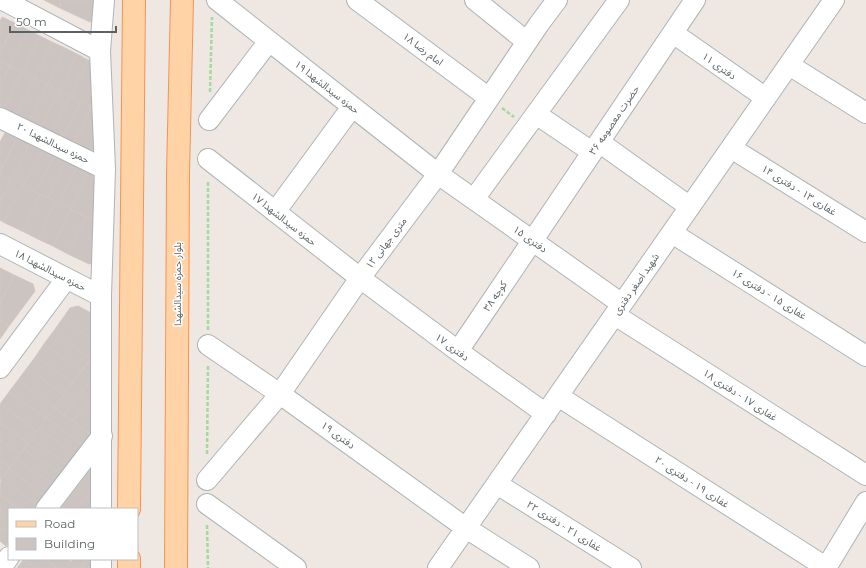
<svg xmlns="http://www.w3.org/2000/svg" width="866" height="568" font-family="Montserrat,'Noto Sans Arabic',sans-serif">
<rect width="100%" height="100%" fill="#eee7e2"/>
<!-- building -->
<path fill="#cbc4c1" stroke="#d3c7c0" d="M44 0H60V8Z
M60 0H97L98 18 90 22 60 8Z
M2 17 15 23 0 53V22Z
M15 23 28 30 10 66 0 61V53Z
M28 30 40 36 22 72 10 66Z
M40 36 52 42 34 78 22 72Z
M52 42 65 48 47 84 34 78Z
M65 48 77 54 60 91 47 84Z
M77 54 88 60 70 96 60 91Z
M88 60 93 62 95 108 70 96Z
M0 61 10 66 0 85Z
M10 66 22 72 4 108 0 106V85Z
M22 72 34 78 16 114 4 108Z
M34 78 47 84 29 120 16 114Z
M47 84 60 91 41 126 29 120Z
M60 91 70 96 52 132 41 126Z
M70 96 81 101 63 137 52 132Z
M81 101 92 107 75 143 63 137Z
M92 107 95 148 91 151 75 143Z
M5 133 17 138 0 172V142Z
M17 138 29 144 11 180 0 175V172Z
M29 144 42 151 23 186 11 180Z
M42 151 54 156 35 192 23 186Z
M54 156 65 162 48 198 35 192Z
M65 162 77 167 59 203 48 198Z
M77 167 88 173 71 209 59 203Z
M88 173 92 175 95 179V221L71 209Z
M0 175 11 180 0 202Z
M11 180 23 186 3 222 0 220V202Z
M23 186 40 194 22 231 3 222Z
M40 194 55 201 38 239 22 231Z
M55 201 71 209 53 246 38 239Z
M71 209 86 217 68 254 53 246Z
M86 217 95 221V262L89 264 68 254Z
M0 268 14 275 0 304Z
M14 275 33 284 35 291 9 326 0 320V304Z
M78 306 91 313 95 341 63 318 70 308Z
M63 318 95 341 96 352 90 359 53 332Z
M0 320 9 326 0 339Z
M53 332 90 359 81 371 44 344Z
M44 344 81 371 72 383 36 356Z
M96 352V374L64 415 54 407Z
M36 356 72 383 64 395 27 368Z
M27 368 64 395 54 407 18 380Z
M96 374V392L73 421 64 415Z
M18 380 54 407 46 418 9 392Z
M9 392 46 418 37 431 0 404Z
M96 392 95 426 90 434 73 421Z
M0 404 37 431 28 443 0 423Z
M54 407 90 434 82 444 46 418Z
M46 418 82 444 75 454 39 428Z
M0 423 28 443 20 454 0 440Z
M39 428 75 454 67 465 31 439Z
M31 439 67 465 60 474 24 449Z
M0 440 20 454 10 467 0 460Z
M24 449 60 474 52 484 16 459Z
M16 459 52 484 44 495 9 469Z
M0 460 10 467 1 479H0Z
M9 469 44 495 37 505 1 479Z
M91 469 95 471V486L77 509H63L61 508Z
M1 479 37 505 34 509H19L0 495Z
M95 486V509H77Z
M0 495 19 509H9V517L0 510Z
M0 510 9 517V532L0 526Z
M0 526 9 532V542L6 546 0 541Z
M24 559H45L57 568H36Z
M24 559 36 568H17Z
M45 559H67L71 562 66 568H57Z
M73 559H88L81 568H66Z
M88 559H95V568H81Z"/>
<g fill="none" stroke-linecap="round" stroke-linejoin="round">
<!-- minor casing -->
<g stroke="#aeb4b6" stroke-width="22">
<path id="minor" d="M3 0 100 51
M217 0 438 174 622 304
M357 0 489 98
M475 0 527 42
M673 33 766 98
M789 65 866 113
M536 114 592 152
M0 118 105 169
M209 120 269 41
M599 142 690 207
M731 148 866 232
M208 159 360 278 458 351 546 414
M474 199 619 0
M275 212 352 107
M672 233 866 356
M0 244 101 296
M615 315 866 475
M208 345 280 394 466 528 529 568
M458 351 695 0
M0 368 66 279
M558 396 827 568
M207 480 280 394 360 278 438 174 539 24 557 0
M497 484 631 568
M207 504 296 568
M46 509 102 436
M101 509V296L105 169 100 51 104 0
M1 568 9 557
M101 568V559
M438 568 834 0
M826 568 866 502"/>
</g>
<!-- major casing -->
<g stroke="#f79252" stroke-width="24">
<path id="major" d="M129 509 134 0
M129 568V559
M176 568 178 174 182 0"/>
</g>
<!-- path -->
<path stroke="#a4d9a0" stroke-width="2.5" stroke-dasharray="4 2" stroke-linecap="butt" d="M210 92 212 17
M502 108 514 117
M208 330V181
M207 454 208 365
M207 525 208 568"/>
<!-- minor -->
<use href="#minor" stroke="#fff" stroke-width="20"/>
<!-- major -->
<use href="#major" stroke="#ffd3a6" stroke-width="22"/>
</g>
<g text-anchor="middle" dominant-baseline="central" stroke-width="3" stroke-linejoin="round" paint-order="stroke">
<!-- street labels -->
<g font-size="10" fill="#5a6264" stroke="#fff">
<text transform="translate(423 49) rotate(37)">امام رضا ۱۸</text>
<text transform="translate(719 66) rotate(35)">دفتری ۱۱</text>
<text transform="translate(327 87) rotate(38)">حمزه سیدالشهدا ۱۹</text>
<text transform="translate(614 120) rotate(-56)">حضرت معصومه ۳۶</text>
<text transform="translate(53 143) rotate(26)">حمزه سیدالشهدا ۲۰</text>
<text transform="translate(799 190) rotate(32)">غفاری ۱۳ - دفتری ۱۴</text>
<text transform="translate(284 219) rotate(38)">حمزه سیدالشهدا ۱۷</text>
<text transform="translate(530 239) rotate(35)">دفتری ۱۵</text>
<text transform="translate(386 243) rotate(-53)">۱۲ متری جهانی</text>
<text transform="translate(50 270) rotate(27)">حمزه سیدالشهدا ۱۸</text>
<text transform="translate(177 284) rotate(-90)">بلوار حمزه سیدالشهدا</text>
<text transform="translate(636 284) rotate(-55)">شهید اصغر دفتری</text>
<text transform="translate(769 294) rotate(32)">غفاری ۱۵ - دفتری ۱۶</text>
<text transform="translate(495 296) rotate(-56)">کوچه ۳۸</text>
<text transform="translate(452 347) rotate(36)">دفتری ۱۷</text>
<text transform="translate(740 395) rotate(33)">غفاری ۱۷ - دفتری ۱۸</text>
<text transform="translate(338 435) rotate(36)">دفتری ۱۹</text>
<text transform="translate(692 482) rotate(33)">غفاری ۱۹ - دفتری ۲۰</text>
<text transform="translate(564 526) rotate(32)">غفاری ۲۱ - دفتری ۲۲</text>
</g>
</g>
<!-- legend -->
<rect x="8" y="508" width="130" height="52" fill="#ffffff" stroke="#bdc0c1"/>
<rect x="16" y="521" width="20" height="6" fill="#ffd3a6" stroke="#bdc0c1"/>
<text x="44" y="528" font-size="12" fill="#5a6264">Road</text>
<rect x="16" y="538" width="20" height="12" fill="#cbc4c1" stroke="#bdc0c1"/>
<text x="44" y="548" font-size="12" fill="#5a6264">Building</text>
<!-- scale -->
<path d="M10 26v6h106v-6" fill="none" stroke="#5a6264" stroke-width="2"/>
<text x="16" y="26" font-size="12" fill="#5a6264" stroke="#ffffff" stroke-width="3" paint-order="stroke">50 m</text>
</svg>
